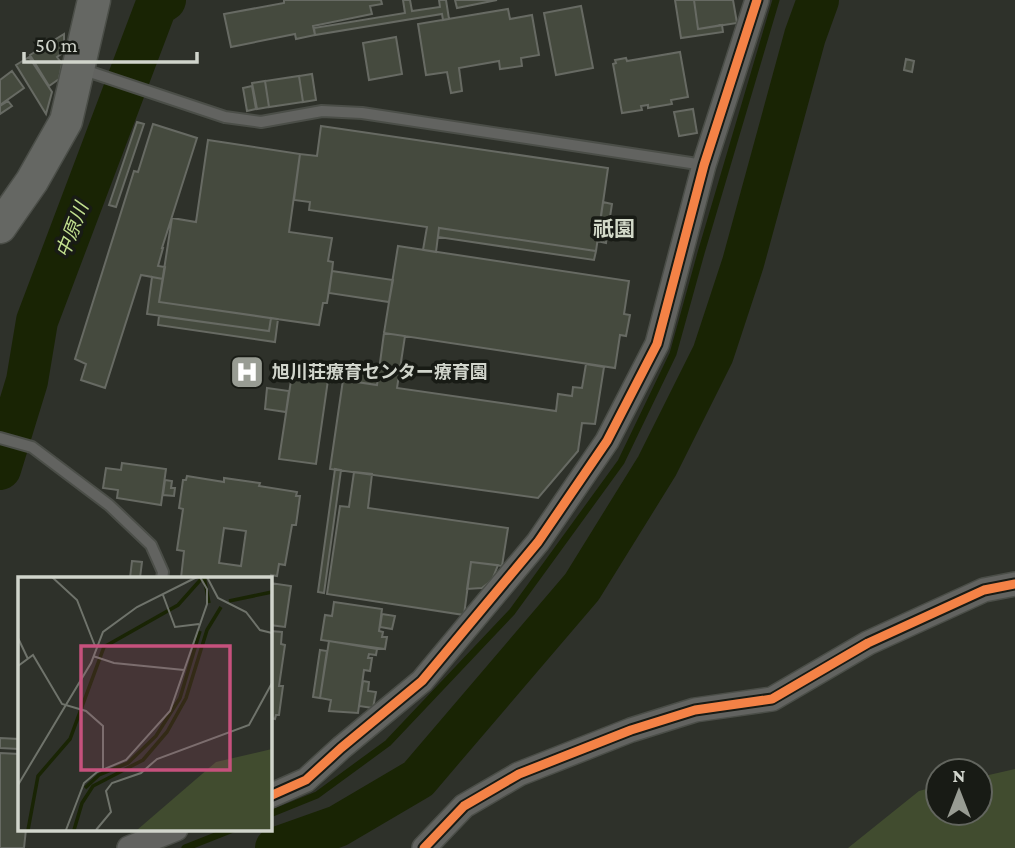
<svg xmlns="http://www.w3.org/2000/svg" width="1015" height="848" font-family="'Crimson Pro','Noto Sans JP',serif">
<rect width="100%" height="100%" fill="#2e312a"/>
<!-- green -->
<path fill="#414c2f" d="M1015 769V848H848L919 791 938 786V813H980V777Z"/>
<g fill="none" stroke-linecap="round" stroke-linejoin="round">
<!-- stream -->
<path stroke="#192404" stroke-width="7" d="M270 814 317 795 388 743 512 612 621 462 673 354 701 253 776 0
M185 848 233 829"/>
<!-- river -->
<path stroke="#192404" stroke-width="42" d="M0 469 27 381 37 321 156 6 165 0
M276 848 338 826 418 779 582 587 657 466 713 354 743 263 805 36 818 0"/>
</g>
<!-- building -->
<path fill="#454a3e" stroke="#676a63" stroke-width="2" fill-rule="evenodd" d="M284 0H381L382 4 370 6 372 14 313 26 315 35 296 39 295 34 231 47 224 14 284 3Z
M403 0H410L412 11 440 7 439 0H446L449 19 443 20 442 14 315 35 314 28 405 13Z
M455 0H497L457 8Z
M675 0H694L698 29 722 25 723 32 681 38Z
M694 0H733L737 23 698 29Z
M581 6 593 68 556 75 544 13Z
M508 9 510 19 532 15 539 55 521 58 522 66 500 69 499 61 459 68 462 91 451 93 447 72 426 75 418 24Z
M64 34V52L57 57 62 64 59 79 49 86 30 55Z
M396 37 402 74 369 80 363 43Z
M680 52 688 97 671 100 672 104 648 108V105L641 106 642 110 622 113 613 64 616 63 615 60 626 58 627 61Z
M29 57 52 92 46 114 16 65Z
M906 59 914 61 912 72 904 70Z
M12 71 24 88 0 105V80Z
M312 74 316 100 303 102 299 76Z
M299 76 303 102 269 107 265 81Z
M265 81 269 107 257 109 252 83Z
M252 86 256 109 247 111 243 88Z
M8 101 12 106 0 114V106Z
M693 109 697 133 679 136 674 112Z
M137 122 144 124 116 207 109 205Z
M153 124 197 138 162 248H163L158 266 165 267 163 279 141 275 105 388 81 380 86 364 75 359 134 171 138 172Z
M321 126 608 168 596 251 439 228 436 252 423 250 427 227 309 210 310 202 294 200 300 154 317 156Z
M208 140 300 154 289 232 332 238 328 261 333 262 332 271 327 303H323L319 325 159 302 172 218 196 222Z
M603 202 612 204 606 243 597 241Z
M439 228 596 251 594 260 438 237Z
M398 246 629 281 624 314 630 315 626 336 620 335 615 368 384 333Z
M332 271 393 280 389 302 329 293Z
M152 277 163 279 159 302 271 318 269 331 147 314Z
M159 316 269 331 271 318 278 319 275 342 158 325Z
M384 333 405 336 397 388 556 411 558 394 572 396 573 387 582 388 586 364 604 367 595 424 582 423 578 451 538 498 330 469 343 380 377 385Z
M351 365 379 369 377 385 349 381Z
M292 374 328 380 316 464 279 459Z
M267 388 289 391 286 412 265 409Z
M122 463 166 469 161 505 117 498 118 490 103 488 106 468 121 470Z
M335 469 341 470 324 593 318 592Z
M354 472 372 474 368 508 508 528 502 566 471 562 464 615 327 594 340 506 349 507Z
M187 476 224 482V478L260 483 259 486 297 492 296 496H300L296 525H292L285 565 279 564 277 576 271 575 270 583 291 586 285 627 270 625V578H181L184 551 177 550 183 509 179 508 183 480H186ZM224 528 246 531 241 566 219 563Z
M165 480 172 481 171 488H175L174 496 163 495Z
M132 561 142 562 140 578H130Z
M471 562 498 565 492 580 482 588 467 589Z
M334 602 382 609 379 631 383 632 382 637H387L385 649 321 640 325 615 332 616Z
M382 614 395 616 392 629 380 627Z
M270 631 282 632 281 644 285 645 279 686H283L279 715H276L275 719 270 718Z
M329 641 377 649 376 655 369 654 368 658H372L370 671 364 670 358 713 329 711 331 700 320 698Z
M320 650 327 651 320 698 313 697Z
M363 681 369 682 368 691 376 692 373 708 359 706Z
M0 738 19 739V749L0 748Z
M0 753 19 754V829H26L24 848H0Z"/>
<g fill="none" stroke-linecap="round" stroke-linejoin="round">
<!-- lane casing -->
<g stroke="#4b4e48" stroke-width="14">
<path id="lane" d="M81 69 225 117 261 122 322 111 362 113 704 165
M0 438 32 447 109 505 151 545 163 572 162 578"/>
</g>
<!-- street casing -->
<g stroke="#4b4e48" stroke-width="26">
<path id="street" d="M270 796 306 780 341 748 422 681 538 542 607 441 657 344 704 165 757 0
M129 848 176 829
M424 848 464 806 519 774 631 730 695 710 772 699 868 643 984 590 1015 584"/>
</g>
<!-- secondary casing -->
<g stroke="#4b4e48" stroke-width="35">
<path id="secondary" d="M0 227 32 181 66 121 94 0"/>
</g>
<!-- lane -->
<use href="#lane" stroke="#626360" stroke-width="10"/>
<!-- street -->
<use href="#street" stroke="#626360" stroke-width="23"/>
<!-- secondary -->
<use href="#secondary" stroke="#656763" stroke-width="32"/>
<!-- cycleway casing -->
<g stroke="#181b15" stroke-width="13">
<path id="cycleway" d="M270 796 306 780 341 748 422 681 538 542 607 441 657 344 704 165 757 0
M424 848 464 806 519 774 631 730 695 710 772 699 868 643 984 590 1015 584"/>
</g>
<!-- cycleway -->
<use href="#cycleway" stroke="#f48246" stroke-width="9"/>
</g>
<!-- icons -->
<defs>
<g id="hospital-square" transform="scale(1.75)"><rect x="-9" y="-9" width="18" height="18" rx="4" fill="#989c93" stroke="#181b15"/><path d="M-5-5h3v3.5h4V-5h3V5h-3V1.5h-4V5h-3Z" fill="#fff"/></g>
</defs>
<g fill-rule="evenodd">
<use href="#hospital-square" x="247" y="372"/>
</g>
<g text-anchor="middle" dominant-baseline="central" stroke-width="7" stroke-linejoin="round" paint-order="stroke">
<!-- poi labels -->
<g font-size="18" font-weight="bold" fill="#d1d5cc" stroke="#181b15" text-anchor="start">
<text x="272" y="372">旭川荘療育センター療育園</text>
</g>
<!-- water labels -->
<g font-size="19" font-style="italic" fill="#c1df8e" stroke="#181b15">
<text transform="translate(72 230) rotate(-69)">中原川</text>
</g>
<!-- quarter labels -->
<g font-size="21" font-weight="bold" fill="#d3dac9" stroke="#181b15">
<text x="614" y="229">祇園</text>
</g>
</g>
<!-- overview -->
<g transform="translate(18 577)">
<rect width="254" height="254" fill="#2e312a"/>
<path d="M254 172V253H119L198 185Z" fill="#414c2f"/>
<path fill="none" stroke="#192404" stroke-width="3.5" d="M186 0 191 26M211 24 254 15M67 211 81 198 110 186 138 159 162 121 182 54M10 253 20 199 52 162 86 70 160 28 185 0M56 253 64 226 75 209 125 183 149 155 168 121 189 53 203 30"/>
<path fill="none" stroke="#6f736b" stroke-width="2" d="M34 0 59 23 77 69M189 0 200 21 228 35 242 53 254 56M145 18 157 50 181 47M0 61 10 82M75 79 96 86 166 93M0 89 15 78 44 127 68 134 85 149V192M0 208 73 86 85 55 119 30 179 0M48 253 66 206 79 195 108 183 152 134 189 27V12L182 0M78 253 93 235 88 214 94 206 123 196 139 182 231 148 254 106"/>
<path fill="#c6517d" fill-opacity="0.15" stroke="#c6517d" stroke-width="3.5" d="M63 69H212V193H63Z"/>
<rect width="254" height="254" fill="none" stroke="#d1d5cc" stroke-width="3.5"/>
</g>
<!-- north arrow -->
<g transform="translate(959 792)"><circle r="33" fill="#181b15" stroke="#62655e" stroke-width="2"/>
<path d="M0-5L12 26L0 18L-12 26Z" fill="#989c93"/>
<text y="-10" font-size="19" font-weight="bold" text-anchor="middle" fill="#d1d5cc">N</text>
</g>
<!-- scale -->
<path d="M24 52v10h173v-10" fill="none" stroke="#d1d5cc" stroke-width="3.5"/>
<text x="35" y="52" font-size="21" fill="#d1d5cc" stroke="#181b15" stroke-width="5" paint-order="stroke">50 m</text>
</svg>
